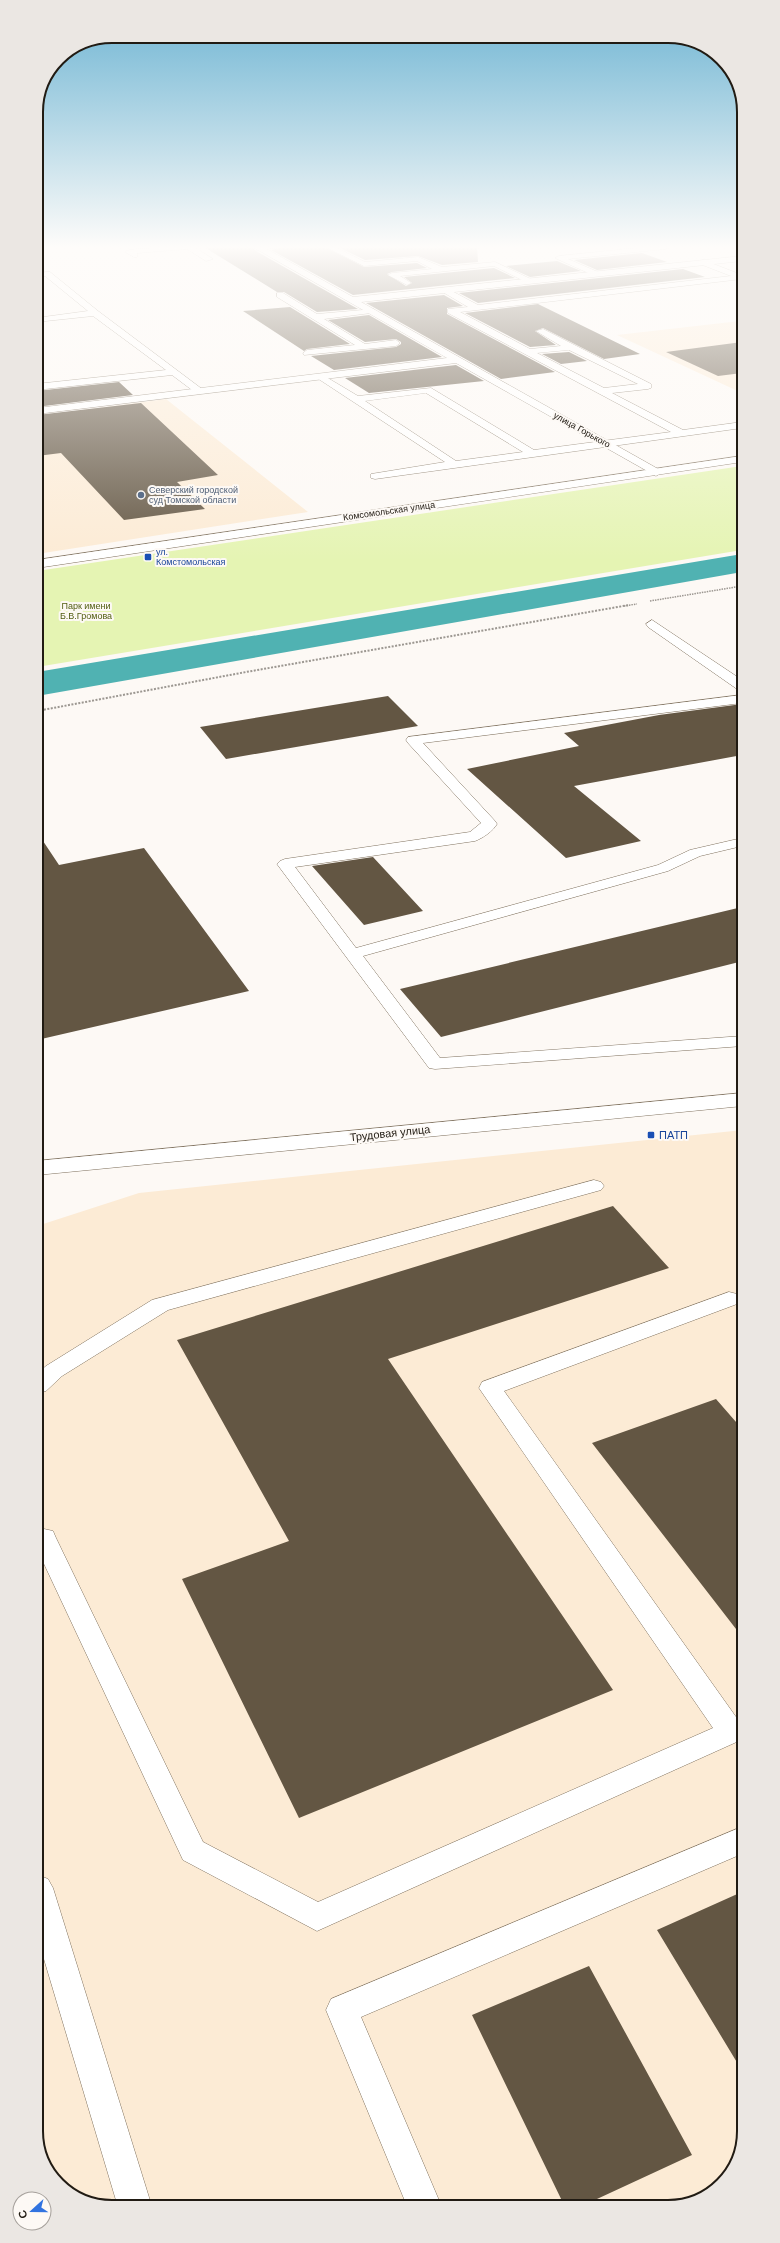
<svg xmlns="http://www.w3.org/2000/svg" width="780" height="2243" font-family="Arial,sans-serif">
<rect width="100%" height="100%" fill="#fdf9f5"/>
<!-- built -->
<path fill="#fcebd5" d="M740 321 742 393 617 335Z
M166 399 308 512 37 554V416Z
M743 1130 744 2131 728 2177 687 2204 107 2207 62 2188 39 2150 37 1226 139 1193Z"/>
<!-- green -->
<path fill="#e5f4b3" d="M742 466V550L37 667V571Z"/>
<!-- water -->
<path fill="#50b2b2" d="M742 554V572L37 696V672Z"/>
<!-- building -->
<path fill="#635643" d="M204 247H252L256 251 358 309 317 312 284 292H277Z
M281 247H325L364 267 417 263 427 268 392 272 387 274 406 286 412 283 404 277 494 268 515 278 353 295 271 250Z
M338 247H477L478 262 442 265 418 256 365 260Z
M642 253 667 262 597 270 574 260Z
M557 261 581 271 530 277 506 266Z
M683 269 705 277 478 303 459 293Z
M444 295 463 306 447 308V314L555 372 501 379 366 303Z
M538 304 640 354 604 359 543 328 535 331 556 345 530 347 465 313Z
M290 307 350 344 307 349 304 351 243 311Z
M369 315 442 357 334 370 311 356 396 347 401 344V342L396 339 365 342 328 320Z
M742 342V373L718 376 666 352Z
M569 352 587 361 561 364 542 354Z
M456 365 484 381 369 393 345 378Z
M119 382 133 395 36 407V391Z
M141 403 218 475 177 482 205 509 124 520 61 453 37 456V415Z
M388 696 418 726 226 759 200 727Z
M742 704V755L574 786 641 841 566 858 467 769 579 746 564 733 659 715Z
M37 832 59 865 144 848 249 991 37 1040Z
M373 857 423 911 364 925 312 866Z
M742 907 743 961 441 1037 400 989Z
M613 1206 669 1268 388 1359 613 1690 299 1818 182 1579 289 1541 177 1340Z
M716 1399 743 1430V1638L592 1443Z
M744 1891V2074L657 1930Z
M589 1966 692 2155 584 2205H564L472 2015Z"/>
<g fill="none" stroke-linecap="round" stroke-linejoin="round">
<!-- lane casing -->
<g stroke="#817360" stroke-width="1">
<path id="lane" d="M165 247H194L213 259 206 261 187 249 137 253V257H134L125 252 129 250Z
M257 247H280L260 250H257Z
M326 247H335L365 262 418 257 442 267 495 262 535 281 528 283 494 266 400 276 411 283 407 285 388 275 392 273 432 269 417 261 364 266Z
M647 247H669L665 249 568 259 598 272V276H595L555 258 559 256Z
M703 260 742 275V279L460 312 530 349 561 346 536 331 543 329 651 384V388L648 389 612 393 683 430 742 422V428L375 479 371 478V474L445 462 314 376 321 374 358 396 431 388 534 450 671 432 448 313V309L468 307 441 291 448 289 478 305 731 276 700 264 699 262ZM569 350 638 384 604 388 537 353ZM426 393 523 452 456 461 365 401Z
M50 272 98 311 202 389V393H196L172 375 36 390V384L166 370 93 316 36 322V318L88 311 45 276 36 277V273Z
M277 293H283L317 314 374 309V313H371L324 319 365 344 396 340 400 343 396 346 304 355 303 353 307 350 355 345 277 297Z
M652 620 742 680V690L737 689 648 627 646 624Z
M742 695V703L423 743 495 821 497 824C493 831 483 838 475 841L295 867 356 948 658 865 690 850 742 838V846L700 856 668 871 363 956 440 1058 743 1036V1046L435 1069 429 1068 277 864 280 861 285 859 470 832 481 823 408 743 406 740 408 737Z
M594 1180 601 1182 604 1186 601 1190 168 1310 62 1376 46 1391 38 1393V1373L46 1366 152 1300Z
M729 1292 737 1294 740 1299 737 1304 504 1391 741 1724 744 1734 741 1740 317 1931 183 1860 38 1551V1531L44 1529 53 1531 56 1538 203 1842 318 1902 713 1728 479 1388 482 1382Z
M744 1826V1853L361 2017 441 2205 407 2206 326 2010 331 1999Z
M38 1875 48 1879 53 1888 152 2207H118L38 1939Z"/>
</g>
<!-- street casing -->
<g stroke="#817360" stroke-width="1">
<path id="street" d="M253 247H263L353 297 742 256V261L361 302 660 470 662 472 656 476 456 363 37 414V408L447 358Z"/>
</g>
<!-- secondary casing -->
<g stroke="#817360" stroke-width="1">
<path id="secondary" d="M742 456V462L37 568V560Z
M743 1093V1106L37 1175V1161Z"/>
</g>
<!-- path-far1 -->
<path stroke="#9c9791" stroke-width="1.5" stroke-dasharray="1.5 1" stroke-linecap="butt" d="M650 601 742 586
M624 606 637 604"/>
<!-- path -->
<path stroke="#9c9791" stroke-width="2" stroke-dasharray="2 1.5" stroke-linecap="butt" d="M37 711 246 672 629 605"/>
<!-- lane -->
<use href="#lane" fill="#fff" fill-rule="evenodd"/>
<!-- street -->
<use href="#street" fill="#fff" fill-rule="evenodd"/>
<!-- secondary -->
<use href="#secondary" fill="#fff" fill-rule="evenodd"/>
</g>
<!-- sky -->
<linearGradient id="sky" x2="0" y2="1"><stop stop-color="#6bb3d2"/><stop offset="0.44" stop-color="#fefcfa"/><stop offset="1" stop-color="#fefcfa" stop-opacity="0"/></linearGradient>
<rect width="780" height="561" fill="url(#sky)"/>
<!-- markers -->
<circle fill="#5c6f8a" stroke="#fdf9f5" stroke-width="1.5" cx="141" cy="495" r="4"/>
<g fill="#1a4fb4" stroke="#fdf9f5" stroke-width="1.5">
<rect x="144" y="553" width="8" height="8" rx="2"/>
<rect x="647" y="1131" width="8" height="8" rx="2"/>
</g>
<g text-anchor="middle" dominant-baseline="central" stroke-width="4" stroke-linejoin="round" paint-order="stroke">
<!-- far-street labels -->
<g font-size="9" fill="#211b13" stroke="#fdf9f5">
<text transform="translate(582 430) rotate(29)">улица Горького</text>
<text transform="translate(389 511) rotate(-8)">Комсомольская улица</text>
</g>
<!-- far-service labels -->
<g font-size="9" fill="#4e5e75" stroke="#fdf9f5" text-anchor="start">
<text x="149" y="490">Северский городской<tspan x="149" dy="10">суд Томской области</tspan></text>
</g>
<!-- far-transit labels -->
<g font-size="9" fill="#164399" stroke="#fdf9f5" text-anchor="start">
<text x="156" y="552">ул.<tspan x="156" dy="10">Комстомольская</tspan></text>
</g>
<!-- far-park labels -->
<g font-size="9" fill="#525e12" stroke="#fdf9f5">
<text x="86" y="606">Парк имени<tspan x="86" dy="10">Б.В.Громова</tspan></text>
</g>
<!-- street labels -->
<g font-size="11" fill="#211b13" stroke="#fdf9f5">
<text transform="translate(390 1133) rotate(-6)">Трудовая улица</text>
</g>
<!-- transit labels -->
<g font-size="11" fill="#164399" stroke="#fdf9f5" text-anchor="start">
<text x="659" y="1135">ПАТП</text>
</g>
</g>
<!-- crop -->
<path d="M0 0H780V2243H0ZM112 43H668A69 69 0 0 1 737 112V2131A69 69 0 0 1 668 2200H112A69 69 0 0 1 43 2131V112A69 69 0 0 1 112 43Z" fill="#ebe7e3" fill-rule="evenodd"/>
<path fill="none" stroke="#211b13" stroke-width="2" d="M112 43H668A69 69 0 0 1 737 112V2131A69 69 0 0 1 668 2200H112A69 69 0 0 1 43 2131V112A69 69 0 0 1 112 43Z"/>
<!-- north arrow -->
<g transform="translate(32 2211) rotate(249)"><circle r="19" fill="#fdf9f5" stroke="#a5a09b"/>
<path d="M0-3L7 15L0 10L-7 15Z" fill="#3173e0"/>
<text y="-6" font-size="11" font-weight="bold" text-anchor="middle" fill="#211b13">С</text>
</g>
</svg>
